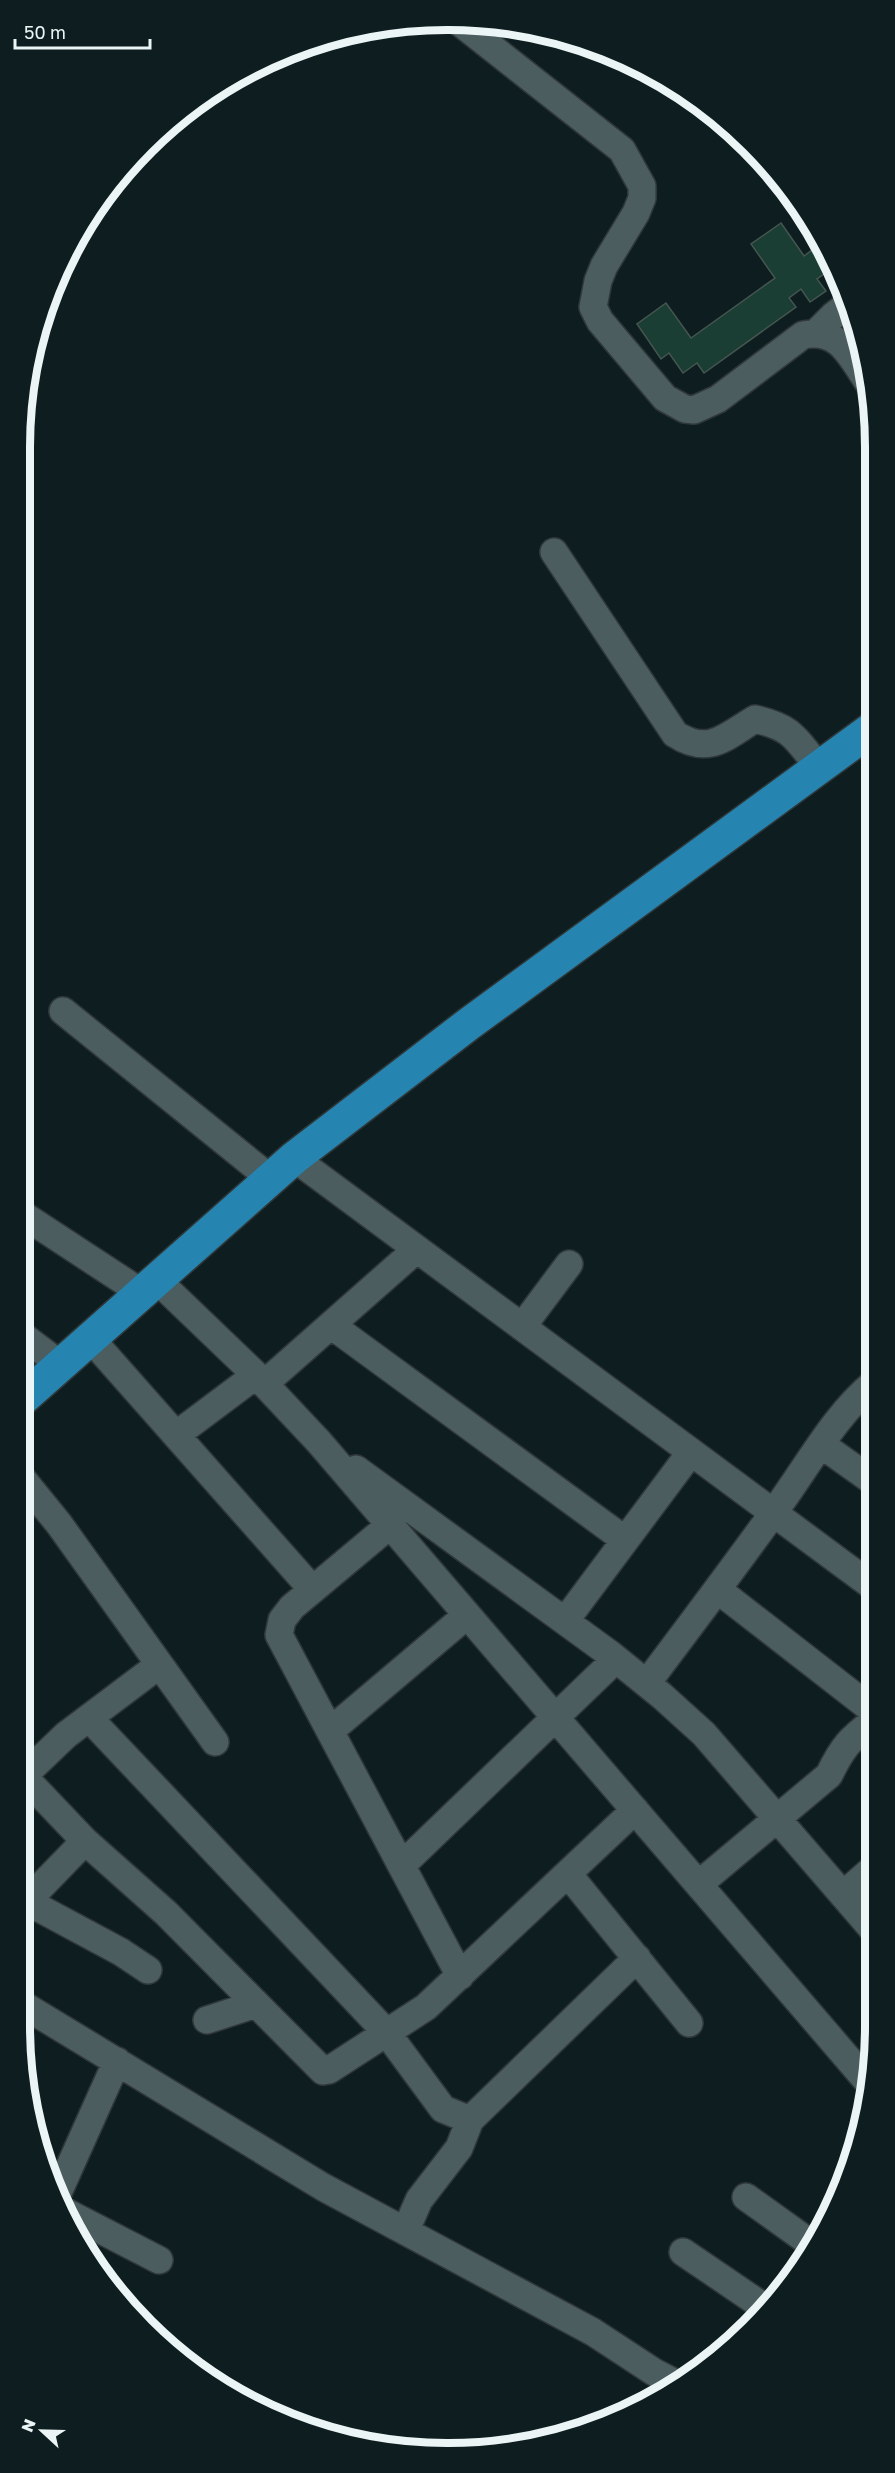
<svg xmlns="http://www.w3.org/2000/svg" width="895" height="2473" font-family="'Golos Text',sans-serif">
<rect width="100%" height="100%" fill="#0e1e20"/>
<!-- building -->
<path fill="#1a3e34" stroke="#45554f" stroke-width="1.5" d="M781 223 804 256 821 243 832 259 834 267 817 279 826 291 810 302 801 289 789 298 796 307 704 373 697 363 683 373 669 353 661 359 637 324 666 303 691 338 775 278 751 244Z"/>
<g fill="none" stroke-linecap="round" stroke-linejoin="round">
<!-- minor casing -->
<g stroke="#2f3739" stroke-width="30">
<path id="minor" d="M458 21 622 150 642 186V198L636 213 604 266 598 281 593 307 600 321 665 398 685 409 694 410 718 399 803 335C841 328 851 358 870 385
M817 332 833 316 846 306
M554 552 675 734C709 756 725 737 755 719 793 728 795 738 818 766
M63 1011 271 1179
M294 1158 875 1588
M20 1213 142 1293
M157 1280 256 1375 319 1442 868 2082
M331 1325 625 1540
M522 1327 569 1264
M20 1334 61 1365
M91 1339 312 1589
M264 1384 417 1249
M176 1435 256 1375
M822 1445 874 1482
M356 1469 610 1654 662 1696 704 1734 875 1932
M20 1476 59 1524 215 1742
M390 1525 292 1607 282 1620 279 1635 460 1976
M718 1590 875 1712
M565 1621 691 1452
M647 1683C693 1622 739 1561 784 1498 811 1460 837 1413 874 1383
M89 1718 387 2033 443 2109 470 2120
M330 1731 467 1615
M23 1776 85 1841 166 1913 323 2071 329 2070 426 2007 635 1810
M20 1779 66 1735 159 1665
M402 1865 616 1659
M568 1874 689 2023
M699 1884 829 1775C843 1746 850 1739 875 1720
M843 1895 875 1867
M26 1901 121 1952 148 1970
M20 1908 85 1841
M20 2003 323 2187 593 2332 654 2372 679 2385
M207 2020 256 2004
M57 2195 117 2061
M746 2197 813 2245
M64 2211 159 2260
M406 2230 419 2200 459 2148 470 2120 637 1958
M683 2252 764 2307"/>
</g>
<!-- major casing -->
<g stroke="#2f3739" stroke-width="36">
<path id="major" d="M20 1401 294 1158 470 1023 873 728"/>
</g>
<!-- minor -->
<use href="#minor" stroke="#4b5d5f" stroke-width="27"/>
<!-- major -->
<use href="#major" stroke="#2684b0" stroke-width="33"/>
</g>
<!-- crop -->
<path d="M0 0H895V2473H0ZM447 30H448A417 417 0 0 1 865 447V2026A417 417 0 0 1 448 2443H447A417 417 0 0 1 30 2026V447A417 417 0 0 1 447 30Z" fill="#0e1e20" fill-rule="evenodd"/>
<path fill="none" stroke="#ebf5f6" stroke-width="8" d="M447 30H448A417 417 0 0 1 865 447V2026A417 417 0 0 1 448 2443H447A417 417 0 0 1 30 2026V447A417 417 0 0 1 447 30Z"/>
<!-- north arrow -->
<g transform="translate(42 2431) rotate(292)" stroke="#0e1e20" stroke-width="4.5" paint-order="stroke">
<path d="M0-4.5L10 22L0 15L-10 22Z" fill="#ebf5f6"/>
<text y="-9" font-size="16" font-weight="bold" text-anchor="middle" fill="#ebf5f6">N</text>
</g>
<!-- scale -->
<path d="M15 39v9h135v-9" fill="none" stroke="#ebf5f6" stroke-width="3"/>
<text x="24" y="39" font-size="18" fill="#ebf5f6" stroke="#0e1e20" stroke-width="4.5" paint-order="stroke">50 m</text>
</svg>
